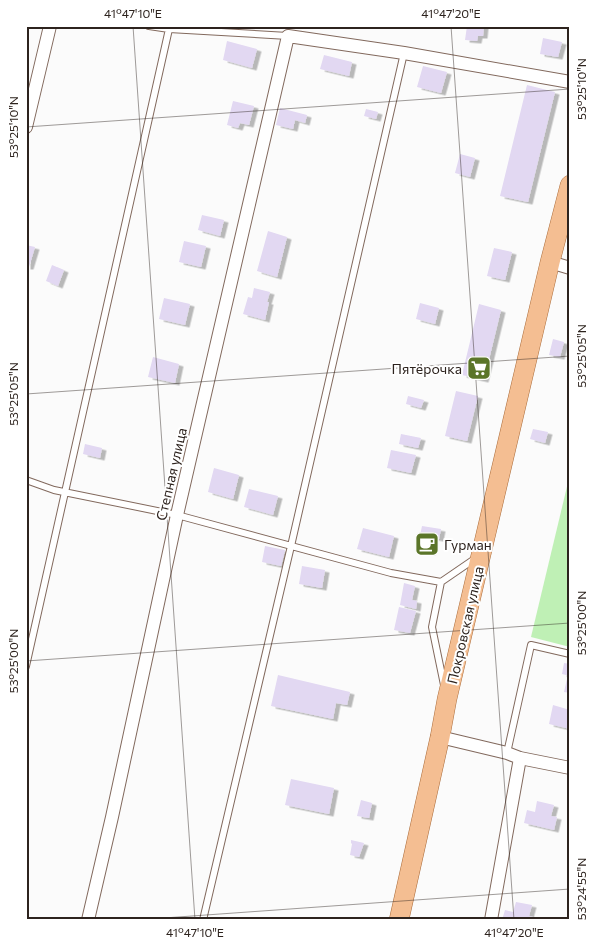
<svg xmlns="http://www.w3.org/2000/svg" width="596" height="946" font-family="Commissioner,sans-serif">
<defs>
<filter id="shadow"><feDropShadow dx="4.5" dy="2.5" stdDeviation="0" flood-color="#0004"/></filter>
</defs>
<rect width="100%" height="100%" fill="#fbfbfb"/>
<!-- green -->
<path fill="#bff0b5" d="M570 474V647L531 637Z"/>
<!-- building -->
<path fill="#e2d8f2" filter="url(#shadow)" d="M467 26H484L483 36H478L477 41 465 40Z
M543 38 562 42 558 57 540 54Z
M227 41 257 49 252 68 223 60Z
M324 55 352 62 349 76 320 69Z
M423 66 447 72 441 93 417 87Z
M527 85 555 92 528 202 500 196Z
M233 101 254 106 249 125 240 123 238 128 227 125Z
M280 108 307 115 305 123 295 120 293 129 276 125Z
M366 109 378 112 376 119 364 116Z
M460 154 475 158 470 177 455 173Z
M202 215 224 220 220 236 198 230Z
M268 231 287 237 277 277 257 271Z
M184 241 206 246 201 267 179 262Z
M26 245 35 247 29 267H26Z
M494 248 512 252 505 280 487 276Z
M52 265 64 270 58 286 46 281Z
M254 288 270 292 267 302H269L265 320 243 314 248 297 252 298Z
M164 298 190 304 185 325 159 319Z
M420 303 439 308 435 324 416 319Z
M479 304 501 310 484 380 462 375Z
M553 339 564 342 560 357 549 355Z
M153 357 179 364 175 383 148 377Z
M456 391 478 396 467 441 445 436Z
M408 396 424 400 421 408 406 404Z
M533 429 548 432 545 443 530 439Z
M401 434 421 438 418 448 399 444Z
M85 444 102 448 100 458 83 454Z
M391 450 416 455 411 473 387 468Z
M214 468 239 475 233 499 208 492Z
M249 489 278 496 273 515 244 507Z
M422 526 441 529 439 539 434 538 431 553 417 550Z
M363 528 394 536 389 557 357 549Z
M265 546 285 550 281 566 262 562Z
M302 566 325 570 322 588 299 584Z
M404 583 415 586 412 600 417 601 416 609 400 605Z
M399 607 416 611 410 633 394 630Z
M564 663 570 664V676L562 674Z
M278 675 350 692 347 705 336 703 333 719 271 706Z
M567 679 570 680V693L564 692Z
M553 705 570 710V729L549 724Z
M291 779 334 788 329 814 285 805Z
M361 800 372 803 369 818 357 816Z
M537 801 554 805 551 816 557 817 554 830 524 823 527 810 535 812Z
M351 840 364 843 359 857 350 855 352 844 351 843Z
M516 902 532 905 529 916 544 920H502L505 910 513 912Z"/>
<g fill="none" stroke-linecap="round" stroke-linejoin="round">
<!-- lane casing -->
<g stroke="#82695d" stroke-width="8">
<path id="lane" d="M149 26 169 29 288 36
M26 480 54 490 177 515 391 573 441 582
M26 666 169 29
M444 685 432 627 441 582 476 558
M507 753 531 645 570 654
M203 920 291 546 404 53"/>
</g>
<!-- street casing -->
<g stroke="#82695d" stroke-width="14">
<path id="street" d="M26 127 50 26
M550 262 570 268
M440 737 507 753 520 758 570 768
M88 920 112 817 177 515 288 36 404 53 570 82
M491 920 520 758"/>
</g>
<!-- primary casing -->
<g stroke="#aa6c3b" stroke-width="20">
<path id="primary" d="M399 920 440 737 447 699 550 262 570 185"/>
</g>
<!-- lane -->
<use href="#lane" stroke="#fff" stroke-width="6"/>
<!-- street -->
<use href="#street" stroke="#fff" stroke-width="12"/>
<!-- primary -->
<use href="#primary" stroke="#f4be92" stroke-width="19"/>
</g>
<!-- ticks -->
<path fill="none" stroke="#2d231e" stroke-width="1" stroke-opacity="0.45" d="M133 26 195 920M451 26 514 920M26 127 570 89M26 394 570 356M26 661 570 623M136 920 570 889"/>
<!-- icons -->
<defs>
<g id="supermarket-square" transform="scale(1.25)"><rect x="-9" y="-9" width="18" height="18" rx="4" fill="#5b7529" stroke="#fff"/><path d="M-6-5.5h2.5l.6 2H6L4.5 2H-2.5L-4.4-4H-6ZM-1.5 3.2a1.3 1.3 0 1 0 .1 0ZM3 3.2a1.3 1.3 0 1 0 .1 0Z" fill="#fff"/></g>
<g id="cafe-square" transform="scale(1.25)"><rect x="-9" y="-9" width="18" height="18" rx="4" fill="#5b7529" stroke="#fff"/><path d="M-5.5-4.5H6V0H3Q3 3.5 0 3.5H-2.5Q-5.5 3.5-5.5 0ZM3-3.2v2h1.7v-2ZM-6 4.5H4V6H-6Z" fill="#fff"/></g>
</defs>
<g fill-rule="evenodd">
<use href="#supermarket-square" x="479" y="368"/>
<use href="#cafe-square" x="427" y="544"/>
</g>
<g text-anchor="middle" dominant-baseline="central" stroke-width="4" stroke-linejoin="round" paint-order="stroke">
<!-- poi labels -->
<g font-size="14" fill="#2d231e" stroke="#fff" text-anchor="end">
<text x="462" y="368">Пятёрочка</text>
<text x="444" y="544" text-anchor="start">Гурман</text>
</g>
<!-- street labels -->
<g font-size="14" fill="#2d231e" stroke="#fff">
<text transform="translate(171 474) rotate(-77)">Степная улица</text>
<text transform="translate(465 625) rotate(-77)">Покровская улица</text>
</g>
</g>
<!-- border -->
<rect width="596" height="946" fill="none" stroke="#ffffff" stroke-width="55"/>
<rect x="28" y="28" width="540" height="890" fill="none" stroke="#2d231e" stroke-width="2"/>
<g font-size="12" text-anchor="middle" fill="#2d231e">
<text x="133" y="18">41°47'10"E</text>
<text x="451" y="18">41°47'20"E</text>
<text transform="translate(582 89) rotate(-90)" y="4">53°25'10"N</text>
<text transform="translate(14 127) rotate(-90)" y="4">53°25'10"N</text>
<text transform="translate(582 356) rotate(-90)" y="4">53°25'05"N</text>
<text transform="translate(14 394) rotate(-90)" y="4">53°25'05"N</text>
<text transform="translate(582 623) rotate(-90)" y="4">53°25'00"N</text>
<text transform="translate(14 661) rotate(-90)" y="4">53°25'00"N</text>
<text transform="translate(582 889) rotate(-90)" y="4">53°24'55"N</text>
<text x="195" y="937">41°47'10"E</text>
<text x="514" y="937">41°47'20"E</text>
</g>
</svg>
